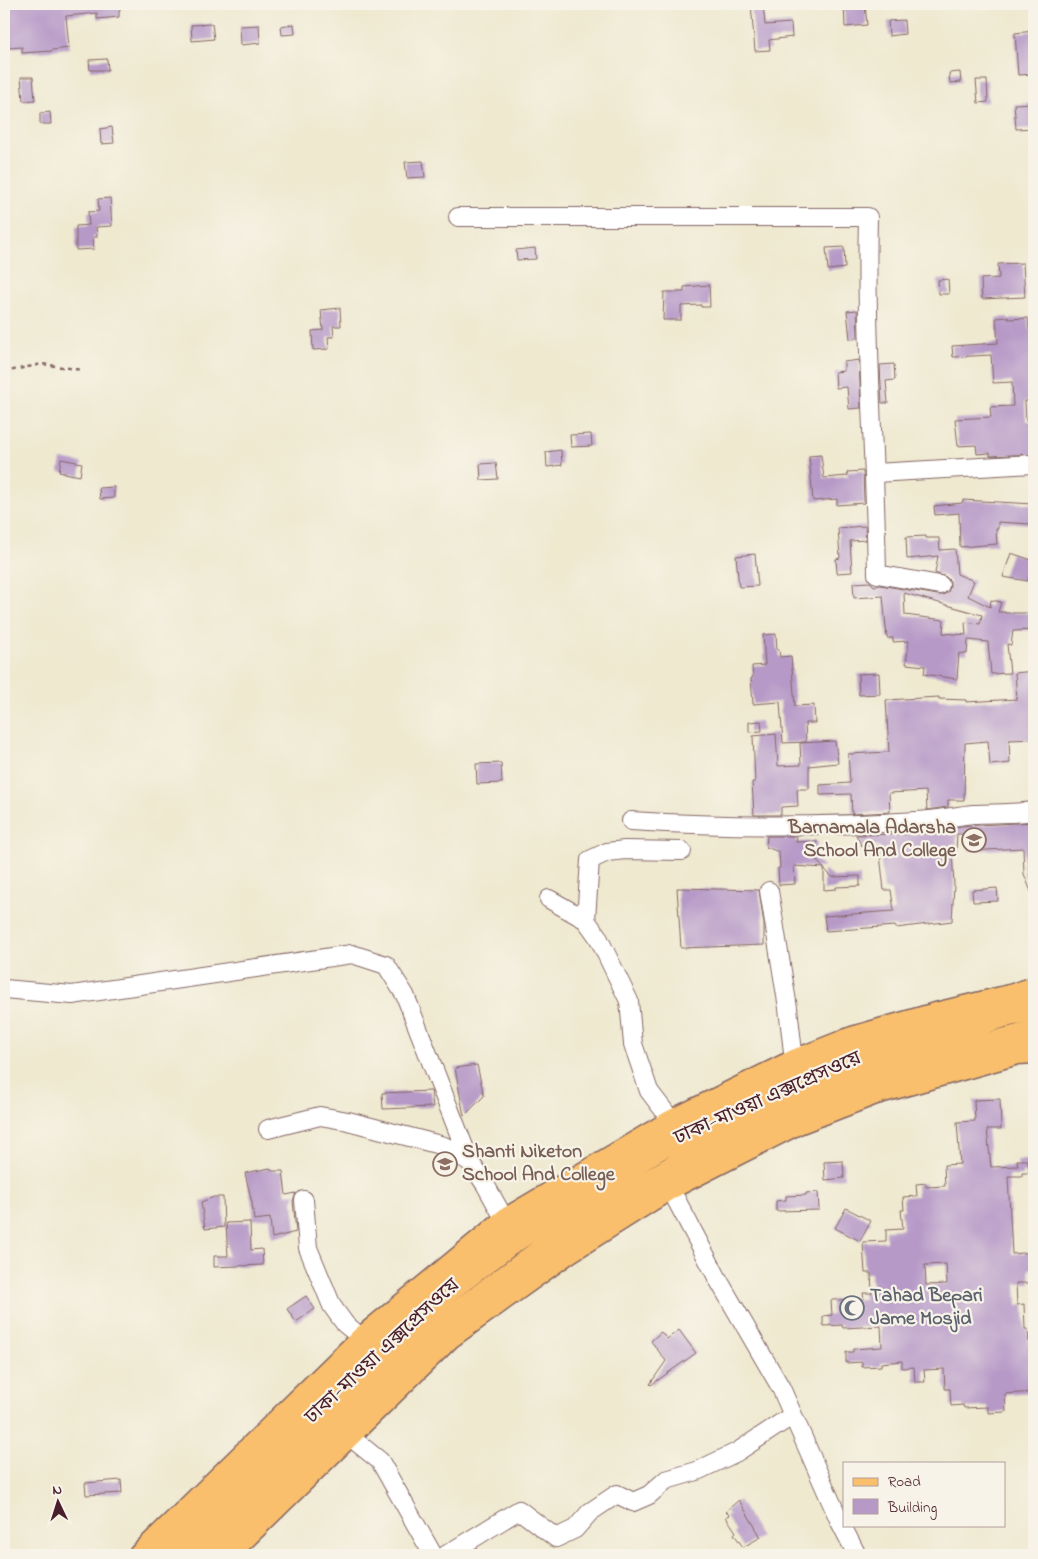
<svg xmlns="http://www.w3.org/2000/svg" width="1038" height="1559" font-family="'Indie Flower','Noto Sans Bengali',sans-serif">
<rect width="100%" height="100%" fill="#f7f3e8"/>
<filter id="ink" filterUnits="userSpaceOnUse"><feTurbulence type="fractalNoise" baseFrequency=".02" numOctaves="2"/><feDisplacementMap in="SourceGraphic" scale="10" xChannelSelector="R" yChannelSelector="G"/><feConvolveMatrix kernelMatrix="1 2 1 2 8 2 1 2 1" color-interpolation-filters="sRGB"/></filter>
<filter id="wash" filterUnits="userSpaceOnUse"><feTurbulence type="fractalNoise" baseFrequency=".0096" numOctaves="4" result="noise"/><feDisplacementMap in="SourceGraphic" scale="20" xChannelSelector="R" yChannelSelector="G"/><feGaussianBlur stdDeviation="1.12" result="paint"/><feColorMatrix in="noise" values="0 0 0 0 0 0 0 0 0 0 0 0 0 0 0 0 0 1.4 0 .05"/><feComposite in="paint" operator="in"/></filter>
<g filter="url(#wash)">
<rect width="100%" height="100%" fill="#efe9d0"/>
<g id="blocks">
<!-- building -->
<path fill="#b699c7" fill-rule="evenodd" d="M4 4H120V11H119V17L97 19V13L66 16 69 48 52 50V51L22 53V47L9 48 8 27H4Z
M751 4H763L765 25 791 23 792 37 769 40 770 50 755 51Z
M844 4H865L867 25 845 27Z
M904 20 905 34 889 36 888 21Z
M212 24 214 39 192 41 191 25Z
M294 24 295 34 282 35 281 26Z
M259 25 260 43 241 45 240 26Z
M1034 31V74L1018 75 1015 33Z
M107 59 108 70H90L89 60Z
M960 72 961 82 950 83 949 73Z
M21 77H33L35 100 23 101Z
M976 80H987L988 102 978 103Z
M1034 103V128L1016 129 1014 104Z
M50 112 51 124H40V113Z
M112 127 114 143 101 144 100 129Z
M423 161 425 177 407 178 405 162Z
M110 198 112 226 96 227 97 237H93L94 249 76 250V226L89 225 88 212 99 211 98 199Z
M844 247 845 268 828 270 826 248Z
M535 248 536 259 517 260 516 250Z
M1023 263 1025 297 982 299 981 279 999 278 998 264Z
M948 279 949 294H939L938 280Z
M709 285 710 307H701V305L681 306V320H663L664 292H684V287Z
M340 308 341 326H333L334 337H328L329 349 313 350 312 331 323 330 321 310Z
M857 310 858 338 850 339 847 311Z
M1008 317V319L1028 318 1029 330H1033L1034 401H1025L1026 421H1034V454L990 456V453L977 454 976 445 958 446 955 419 991 417 990 407 1013 406 1012 382 993 383 991 355 953 357 952 346 998 343 996 318Z
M859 360 861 408 849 409 847 387 836 388 835 372 844 371V362Z
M894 364 895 380 886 381 888 403H882L880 365Z
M591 434 592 446 571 447 570 435Z
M561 450 562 465 547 467 546 452Z
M821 455 824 478 848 476 847 472 863 471 864 503 837 505V499L813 501 809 456Z
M61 459 82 463 80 476 59 472Z
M496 463 498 479 481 480 480 464Z
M114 487V498L100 499 99 488Z
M963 500 1033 504 1030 524 998 522V529H996L997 544 960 547 959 513 935 515 934 506 962 503Z
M865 526 866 540 850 541 852 572 837 573 836 559 840 558 838 528Z
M926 536V538H939L940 550 955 549 957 574 974 581 968 596 990 607 991 600 1001 602 998 612H1005V613H1034V630L1013 631 1011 645 1007 644 1010 673 991 674 988 642 968 640 967 654 959 653 957 679 924 674 925 666 906 664 909 641 893 642V638H887L883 596 854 598 853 583 870 582 874 586 880 585 938 595H943L948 592 950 587V581L946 577 935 573 938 556 907 559 906 537ZM904 593 982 615 980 624 965 622 966 635 943 633 944 620 905 615Z
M1011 553 1034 561 1028 581 1003 577Z
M755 554 758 586 739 587 736 556Z
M776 634 777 650H779L780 657 791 656 795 706 814 705 815 723H805L806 742 783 743 780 702 753 704 751 678H753L752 666 765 665 763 635Z
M1034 671V739L1009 740 1010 763 990 765 988 741 965 743 964 800H948V807L927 810 926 791 889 793 890 812 852 814 851 794 820 795V785L850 783 848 754 889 752 886 700 939 697V699L966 700V702L1017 699 1015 673Z
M879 673 880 694 859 695 858 674Z
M761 721 762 731 749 732V722Z
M776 734 778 766 801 765 800 743 835 741 838 763 809 766V789H797L798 806 781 807V815H754L752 782H755L753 736Z
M501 763 502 783 477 784 476 764Z
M1034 822V899L1024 874 1023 848 969 851 968 834H957L956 851H952L954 885 952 921 896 928 895 926 826 931 824 916 894 911 891 890H884L879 846H862L856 835 953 833V828L961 826Z
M767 836H797L796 842 817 841 815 859 832 877 860 876V886L836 887V889L824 890V868L794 866 795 884 779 885 778 868H780L779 852 766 847Z
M677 888 759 890 764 924V945L681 948Z
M997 888 998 901 973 902 972 890Z
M477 1065 484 1096 464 1116 455 1068Z
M431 1091 433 1107 383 1109 382 1093Z
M1000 1099 1001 1129H987L991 1167 1018 1166 1017 1160H1028L1029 1173H1022V1176H1008L1012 1254 1034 1252V1268L1029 1269 1030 1283H1016L1017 1305 1024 1304 1025 1329H1028L1031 1382H1034V1392L1005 1394 1006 1412 988 1413V1407L964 1408 963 1405 951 1406 950 1389H945L944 1369 924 1370 925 1382H915L914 1367 902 1368V1361L881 1363V1366L862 1367V1362L846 1363V1352H853V1349L882 1347 881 1326 843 1328 842 1325 823 1326V1316L832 1315 831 1300 864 1299 863 1293H872L871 1273H865L863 1242 886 1241V1230L903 1229 901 1210H904L903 1197 917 1196 916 1184 926 1183V1187L945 1186 944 1165 960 1164 957 1122 975 1121 974 1100ZM946 1264 947 1284 926 1285 925 1265Z
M843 1161 844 1178 825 1180 824 1162Z
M270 1168 272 1171H283L286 1195 296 1193 293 1201 296 1232 272 1238 270 1218 254 1220 252 1203 245 1173Z
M818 1192 819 1210 776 1211V1201L786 1200V1196L806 1195V1193Z
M214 1197H223L224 1227 205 1229 201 1202Z
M846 1208 871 1221 860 1241 835 1228Z
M250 1222 251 1250 262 1249 263 1265 214 1267V1256H228L226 1223Z
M306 1296 315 1309 296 1322 287 1309Z
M679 1330 696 1353 651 1385 650 1384 666 1361 651 1341 661 1332 667 1339Z
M121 1480 122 1493 86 1495 85 1483Z
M739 1500 761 1537 743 1547 734 1534 736 1532 726 1517 730 1515 726 1511Z"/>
</g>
</g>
<g filter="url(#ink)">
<use href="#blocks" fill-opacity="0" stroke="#846665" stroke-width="1"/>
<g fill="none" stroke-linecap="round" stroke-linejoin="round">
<!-- minor casing -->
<g stroke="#846665" stroke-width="20">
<path id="minor" d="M458 217H868C865 336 875 455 877 574L940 585
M875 473 1034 464
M631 821C726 827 822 827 917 821 936 820 955 816 973 814 994 813 1014 814 1034 811
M769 891 788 1008 794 1061
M549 899 586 920 598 937 629 1001 633 1044 649 1091 672 1121
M586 920 590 860 607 852 625 850 682 851
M4 989 72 995 352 954 386 965 405 995 470 1162
M268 1129 320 1116 348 1121 444 1146 470 1162 485 1184 505 1220
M670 1188 719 1281 781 1388 840 1522 857 1555
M304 1200 308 1248 332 1306 345 1324 362 1338
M349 1436 380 1461 433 1555
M446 1555 519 1510 556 1538 575 1529 590 1512 617 1494 633 1502 649 1495 666 1480 697 1471 737 1452 793 1415"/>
</g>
<!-- major casing -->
<g stroke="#846665" stroke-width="25">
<path id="major" d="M140 1555 362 1338 505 1220 672 1121 794 1061 852 1038 932 1015 1010 996 1034 988
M227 1555 450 1337 567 1253 670 1188 798 1123 873 1094 1018 1053 1034 1052"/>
</g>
<!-- highway casing -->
<g stroke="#846665" stroke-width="29">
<path id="highway" d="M166 1555 335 1397 436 1298 507 1244 552 1214 656 1148 713 1119 804 1079 873 1054 1004 1014 1034 1008
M203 1555 350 1414 393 1367 447 1322 570 1231 696 1155 807 1103 899 1069 1034 1034"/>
</g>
<!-- path -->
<path stroke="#846665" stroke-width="2.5" stroke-dasharray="4 4" stroke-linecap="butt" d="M4 372 42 364 82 370"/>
<!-- minor -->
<use href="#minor" stroke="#fff" stroke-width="18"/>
<!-- major -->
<use href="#major" stroke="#f9bf6c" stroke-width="22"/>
<!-- highway -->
<use href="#highway" stroke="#f9bf6c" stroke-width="26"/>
</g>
</g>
<!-- icons -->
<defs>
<g id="university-ring" transform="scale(1.25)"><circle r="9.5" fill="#f7f3e8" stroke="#8d6e63" stroke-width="1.5"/><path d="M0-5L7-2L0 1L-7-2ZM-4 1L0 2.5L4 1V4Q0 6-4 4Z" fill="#8d6e63"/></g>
<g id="mosque-ring" transform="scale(1.25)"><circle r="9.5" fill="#f7f3e8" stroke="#6b7280" stroke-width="1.5"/><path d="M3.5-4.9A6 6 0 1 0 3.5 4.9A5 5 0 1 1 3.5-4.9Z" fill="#6b7280"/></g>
</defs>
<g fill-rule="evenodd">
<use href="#university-ring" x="974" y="840"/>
<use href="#university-ring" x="445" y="1164"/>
<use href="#mosque-ring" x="852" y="1308"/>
</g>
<g text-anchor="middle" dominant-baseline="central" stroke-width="4.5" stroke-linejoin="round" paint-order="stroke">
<!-- education labels -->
<g font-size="20" font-weight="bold" fill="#785e54" stroke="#f7f3e8" text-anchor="end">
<text x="956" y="828">Barnamala Adarsha<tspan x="956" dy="23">School And College</tspan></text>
<text x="462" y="1152" text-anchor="start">Shanti Niketon<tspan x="462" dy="23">School And College</tspan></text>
</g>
<!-- street labels -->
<g font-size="20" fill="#4a1f2b" stroke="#f7f3e8">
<text transform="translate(768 1099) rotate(-24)">ঢাকা-মাওয়া এক্সপ্রেসওয়ে</text>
<text transform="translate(383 1352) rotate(-43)">ঢাকা-মাওয়া এক্সপ্রেসওয়ে</text>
</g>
<!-- worship labels -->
<g font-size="20" font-weight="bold" fill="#5b616d" stroke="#f7f3e8" text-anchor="start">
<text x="870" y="1296">Tahad Bepari<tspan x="870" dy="23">Jame Mosjid</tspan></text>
</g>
</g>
<!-- margin -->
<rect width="1038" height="1559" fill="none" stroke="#f7f3e8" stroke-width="20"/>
<!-- legend -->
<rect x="843" y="1462" width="162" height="65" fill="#f7f3e8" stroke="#b29e9c"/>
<rect x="853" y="1478" width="25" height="8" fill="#f9bf6c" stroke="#b29e9c"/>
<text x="888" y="1486" font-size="15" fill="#4a1f2b">Road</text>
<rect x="853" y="1499" width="25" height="15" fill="#b699c7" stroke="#b29e9c"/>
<text x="888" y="1512" font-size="15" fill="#4a1f2b">Building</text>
<!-- north arrow -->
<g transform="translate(58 1502) rotate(356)" stroke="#f7f3e8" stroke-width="4" paint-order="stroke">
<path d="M0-4L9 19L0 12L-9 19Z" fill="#4a1f2b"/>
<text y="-8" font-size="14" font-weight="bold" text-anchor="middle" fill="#4a1f2b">N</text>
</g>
</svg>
